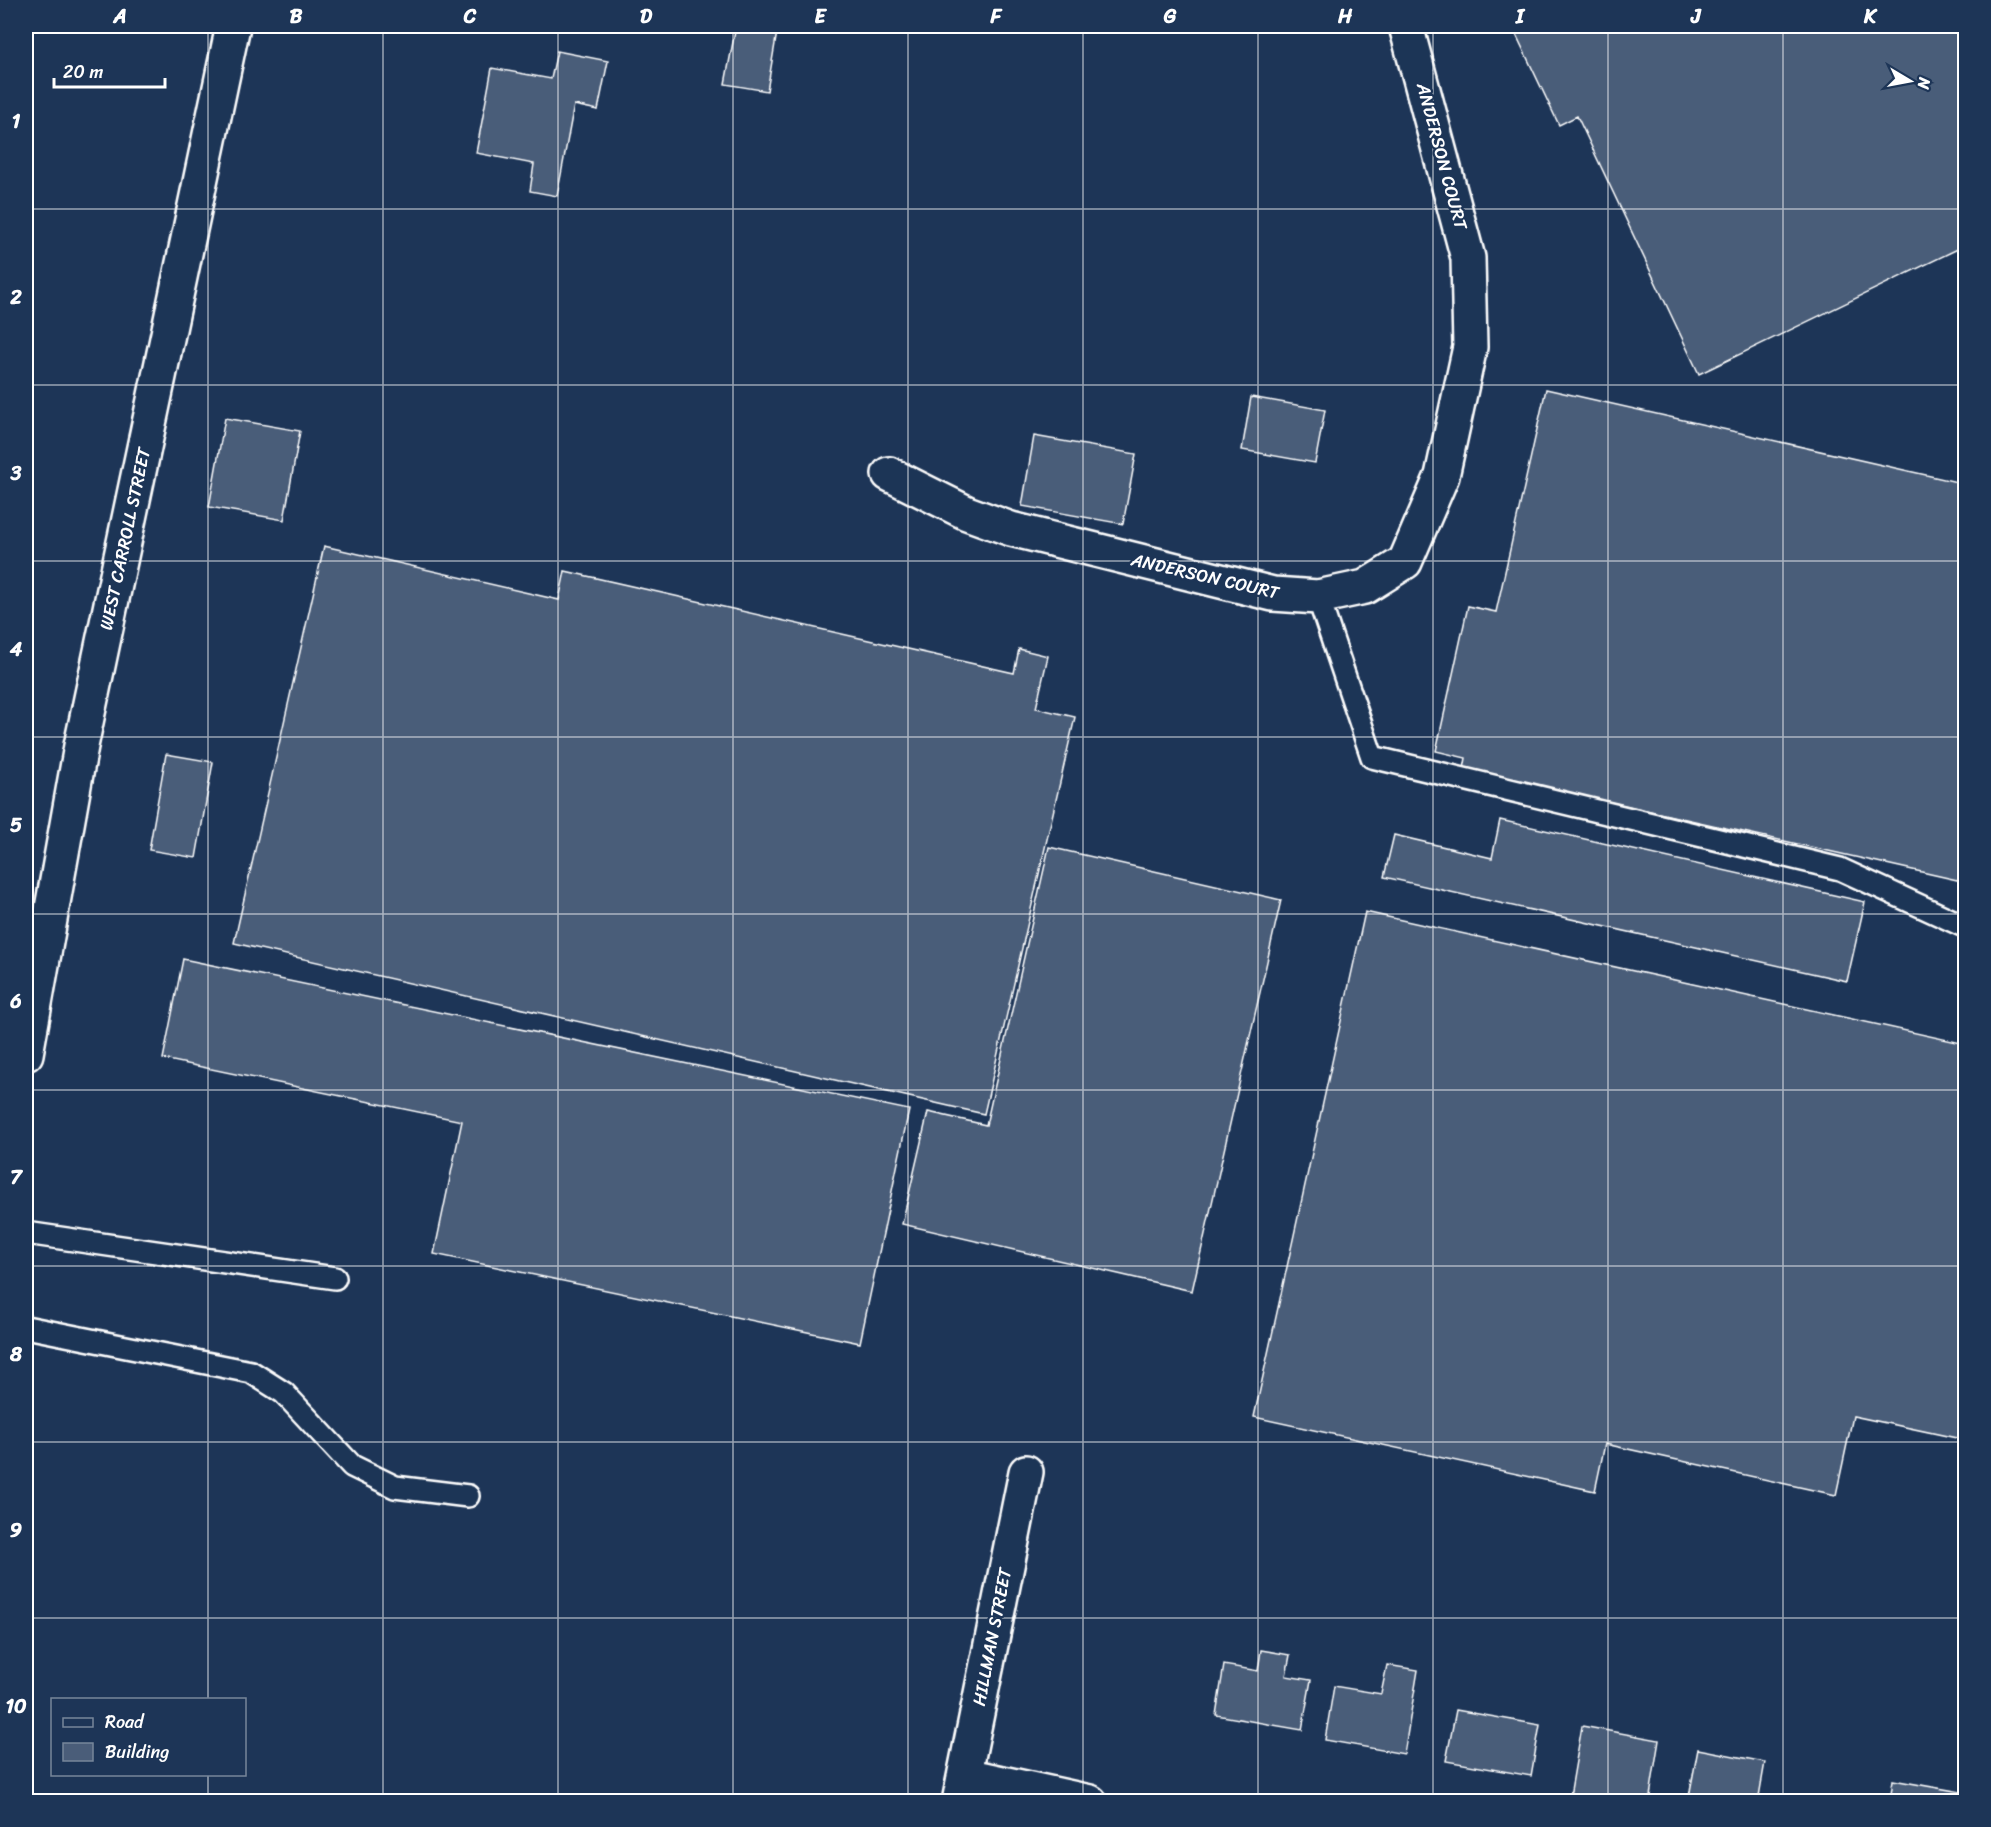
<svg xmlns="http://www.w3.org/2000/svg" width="1991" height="1827" font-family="Sriracha,sans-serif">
<rect width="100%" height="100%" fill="#1d3557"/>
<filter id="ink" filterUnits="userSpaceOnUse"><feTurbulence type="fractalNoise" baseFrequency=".0167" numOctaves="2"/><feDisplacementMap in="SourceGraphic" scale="12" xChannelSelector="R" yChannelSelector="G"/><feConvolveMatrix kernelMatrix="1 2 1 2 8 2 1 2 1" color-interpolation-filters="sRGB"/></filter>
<g filter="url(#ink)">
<!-- building -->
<path fill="#4a5d79" stroke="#fff" stroke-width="1.5" d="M736 26H778L767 91 725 84Z
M1512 26H1966V245L1699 374 1577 116 1559 125Z
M557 51 608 61 598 110 574 105 557 196 530 191 534 164 476 153 492 68 551 79Z
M1546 389 1966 484V882L1464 769 1466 758 1436 751 1468 606 1496 612Z
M1251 397 1325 410 1315 463 1242 450Z
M225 418 300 431 284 520 209 507Z
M1034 436 1136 454 1123 524 1022 506Z
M324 546 559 600 565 571 1014 673 1019 649 1048 656 1036 708 1075 717 984 1114 234 943Z
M166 754 213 762 196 858 149 850Z
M1500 820 1865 902 1847 981 1384 877 1394 835 1492 858Z
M1049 847 1281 900 1192 1291 902 1224 928 1112 986 1125Z
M1365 912 1966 1044V1440L1853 1416 1836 1495 1605 1444 1595 1491 1254 1417Z
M183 959 909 1110 860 1343 434 1254 462 1121 163 1059Z
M1261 1650 1290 1655 1286 1676 1311 1680 1302 1730 1216 1715 1224 1665 1258 1671Z
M1387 1665 1418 1670 1404 1754 1325 1740 1334 1686 1381 1694Z
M1456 1710 1540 1725 1531 1776 1446 1761Z
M1582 1726 1659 1740 1649 1802H1600L1570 1796Z
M1698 1749 1765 1762 1758 1802H1688Z
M1893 1780 1966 1793V1802H1890Z
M780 1796 813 1802H779Z"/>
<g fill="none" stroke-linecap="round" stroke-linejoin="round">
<!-- lane casing -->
<g stroke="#fff" stroke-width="26">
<path id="lane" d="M1318 597 1372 757 1840 869 1966 927
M26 1233 335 1278
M26 1327 251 1372 284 1393 352 1466 395 1487 468 1496"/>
</g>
<!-- street casing -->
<g stroke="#fff" stroke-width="38">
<path id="street" d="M889 474 967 513 1011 529 1273 594 1318 597 1365 587 1405 562 1442 476 1470 347 1468 258 1406 26
M965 1775 1090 1802
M959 1802 1026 1472"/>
</g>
<!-- secondary casing -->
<g stroke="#fff" stroke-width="38">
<path id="secondary" d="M26 1054 81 746 233 26"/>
</g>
<!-- lane -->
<use href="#lane" stroke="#1d3557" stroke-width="21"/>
<!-- street -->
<use href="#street" stroke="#1d3557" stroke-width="33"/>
<!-- secondary -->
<use href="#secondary" stroke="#1d3557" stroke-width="33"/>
</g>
</g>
<!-- grid -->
<path fill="none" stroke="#fff" stroke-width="1.5" stroke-opacity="0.55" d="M208 26V1700M383 26V1802M558 26V1802M733 26V1802M908 26V1802M1083 26V1802M1258 26V1802M1433 26V1802M1608 26V1802M1783 26V1802M26 209H1966M26 385H1966M26 561H1966M26 737H1966M26 914H1966M26 1090H1966M26 1266H1966M26 1442H1966M26 1618H1966M208 1774V1802"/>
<g text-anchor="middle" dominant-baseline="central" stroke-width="4.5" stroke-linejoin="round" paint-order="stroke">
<!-- street labels -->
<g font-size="18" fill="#fff" stroke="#1d3557">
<text transform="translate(1442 156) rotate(75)">ANDERSON COURT</text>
<text transform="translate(125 539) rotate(-78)">WEST CARROLL STREET</text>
<text transform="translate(1205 576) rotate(13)">ANDERSON COURT</text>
<text transform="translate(992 1637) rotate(-79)">HILLMAN STREET</text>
</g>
</g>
<!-- margin -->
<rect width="1991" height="1827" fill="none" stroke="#1d3557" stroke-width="66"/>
<!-- legend -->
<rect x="51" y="1698" width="195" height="78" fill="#1d3557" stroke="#77869a" stroke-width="1.5"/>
<rect x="63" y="1718" width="30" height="9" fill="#1d3557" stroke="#77869a" stroke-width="1.5"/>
<text x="105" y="1728" font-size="18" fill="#ffffff">Road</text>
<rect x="63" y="1743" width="30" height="18" fill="#4a5d79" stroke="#77869a" stroke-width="1.5"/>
<text x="105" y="1758" font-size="18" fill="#ffffff">Building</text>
<!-- north arrow -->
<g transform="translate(1910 81) rotate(100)" stroke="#1d3557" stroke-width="4.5" paint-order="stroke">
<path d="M0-4.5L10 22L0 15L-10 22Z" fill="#ffffff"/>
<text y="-9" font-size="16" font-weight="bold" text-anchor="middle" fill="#ffffff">N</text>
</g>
<!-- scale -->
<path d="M54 78v9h111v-9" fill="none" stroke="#ffffff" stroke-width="3"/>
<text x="63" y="78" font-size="18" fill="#ffffff" stroke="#1d3557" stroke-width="4.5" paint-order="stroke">20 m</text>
<rect x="33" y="33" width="1925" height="1761" fill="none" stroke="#fff" stroke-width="2"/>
<g font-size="20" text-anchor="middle" font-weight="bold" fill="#fff">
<text x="120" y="23">A</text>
<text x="296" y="23">B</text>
<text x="470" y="23">C</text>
<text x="646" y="23">D</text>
<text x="820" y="23">E</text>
<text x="996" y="23">F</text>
<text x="1170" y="23">G</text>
<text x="1345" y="23">H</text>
<text x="1520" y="23">I</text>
<text x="1696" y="23">J</text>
<text x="1870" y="23">K</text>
<text x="16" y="128">1</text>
<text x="16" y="304">2</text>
<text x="16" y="480">3</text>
<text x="16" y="656">4</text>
<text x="16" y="832">5</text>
<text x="16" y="1008">6</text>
<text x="16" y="1184">7</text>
<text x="16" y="1361">8</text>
<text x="16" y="1537">9</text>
<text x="16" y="1713">10</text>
</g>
</svg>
